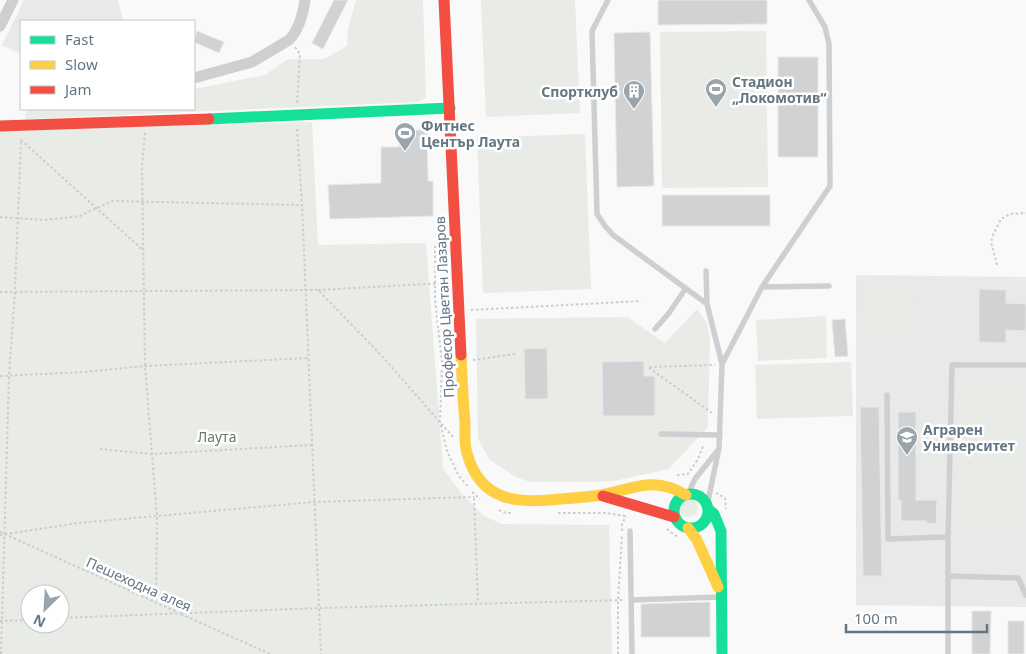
<svg xmlns="http://www.w3.org/2000/svg" width="1026" height="654" font-family="'Noto Sans',sans-serif">
<rect width="100%" height="100%" fill="#f9f9f9"/>
<!-- built -->
<path fill="#e8e9e9" d="M24 0H118L123 21H21V54L2 45Z
M856 275 1026 277V607L856 605Z"/>
<!-- green -->
<path fill="#e8ebe6" fill-rule="evenodd" d="M356 0H423L426 98 418 102 25 119 27 109H194V89L265 75 288 59H324L347 46 348 29Z
M481 0H575L580 113 486 117Z
M766 31 768 187 662 188 660 32Z
M312 122 318 245 426 243 443 468 461 493 483 515 501 524 609 525 612 654H0V130ZM30 594H60V624H30Z
M585 134 591 289 483 293 477 138Z
M864 279 913 282 911 340 863 339Z
M697 309 706 321 710 338 708 427 669 469 614 481 585 482H530L516 477 490 460 478 439 476 319 627 317 665 343Z
M826 316 827 358 758 361 756 320Z
M851 362 853 416 757 419 755 365Z
M958 381 1025 382V531L958 530Z
M678 507a10 10 0 1 1 20 0a10 10 0 1 1-20 0Z"/>
<!-- building -->
<path fill="#d0d2d3" stroke="#e8e8e8" d="M334 0H348L323 49 312 43Z
M658 0H767V24L658 25Z
M197 31 224 42 219 53 194 42Z
M650 32 654 186 617 187 614 33Z
M778 57H818V157H778Z
M399 130H427L428 181H433V216L330 219 328 185 381 183V147H399Z
M662 195H770V226H662Z
M979 289 1006 290V303L1026 304V331L1006 330V343L979 342Z
M845 319 848 356 835 357 832 320Z
M547 348 548 399H525L524 349Z
M644 361V376H655V416H603L602 362Z
M860 407H879L882 576H863Z
M898 412H916V500H937L936 524 926 523V521H901V500H898Z
M710 602V637H641V604Z
M972 611H991L990 654H972Z
M1008 621H1024V654H1008Z"/>
<g fill="none" stroke-linecap="round" stroke-linejoin="round">
<!-- path -->
<path stroke="#cbcccd" stroke-width="2" stroke-dasharray="2.5 2.5" stroke-linecap="butt" d="M295 47 300 54 297 105
M297 129 302 205 321 654
M145 133 142 166 145 366 157 517 156 603
M21 140 143 250
M0 217 46 220 80 216 112 201 302 205
M442 232 435 247V300L442 362 440 422 447 451 455 468 459 476 469 488
M997 265 991 242 993 235 1001 219 1010 214 1026 213
M318 290 445 283
M0 292 318 290 382 356 453 437
M471 310 641 301
M473 360 515 354
M0 376 86 372 145 366 308 358
M712 413 648 367 715 365
M100 449 152 454 312 445
M677 475 688 474 698 459 703 446
M472 492 480 499
M716 493 725 498 726 509
M474 498 478 603
M499 510 506 513H511
M558 513H606L626 516
M667 529 679 538
M622 531V524L626 516
M0 532 177 612
M0 535 78 523 314 502 474 497
M181 614 270 654
M60 618 319 608 625 600
M0 621 30 620
M1 654 9 376 15 291 21 139
M618 654V600L622 535"/>
<!-- lane -->
<path stroke="#cecfd0" stroke-width="5.5" d="M608 0 592 31 597 214 605 226 613 235 707 304
M706 271 707 304 722 364 719 448 707 506
M762 287 829 286
M655 329 669 313 686 288
M722 364 762 287 830 186 829 44 825 27 809 0
M887 395 888 539 948 537
M661 434 720 435
M688 494 695 479 718 450
M630 531 632 654
M948 576 1018 578 1026 595
M631 600 720 597
M948 654V537L952 365H1026"/>
<!-- street -->
<path stroke="#cecfd0" stroke-width="11" d="M0 26 13 0
M194 78 252 62 289 40C299 30 303 14 305 0"/>
<!-- fast -->
<path stroke="#16e098" stroke-width="11" d="M209 119 450 108
M674 511a17 17 0 1 1 34 0a17 17 0 1 1-34 0Z
M708 509 714 514 721 531 722 654"/>
<!-- slow -->
<path stroke="#ffcf43" stroke-width="11" d="M461 355C462 378 463 400 465 423 465 433 464 444 467 453 480 502 518 504 561 499 576 498 591 497 606 494 638 487 655 477 686 495
M688 528 697 540 718 587"/>
<!-- jam -->
<path stroke="#f24e42" stroke-width="11" d="M444 0 461 355
M0 126 209 119
M603 496 674 517"/>
</g>
<!-- icons -->
<defs>
<g id="stadium-pin" transform="scale(1.125)"><path d="M0 17L-7.5 6A9.5 9.5 0 1 1 7.5 6Z" fill="#99a4ac" stroke="#fff"/><path d="M0-5a6.5 5 0 1 0 0 10a6.5 5 0 1 0 0-10ZM-3.5-1.8h7v3.6h-7Z" fill="#fff"/></g>
<g id="building-pin" transform="scale(1.125)"><path d="M0 17L-7.5 6A9.5 9.5 0 1 1 7.5 6Z" fill="#99a4ac" stroke="#fff"/><path d="M-4-6H4V6H1V3H-1V6H-4ZM-2.5-4.3h1.7v1.8h-1.7ZM.8-4.3h1.7v1.8H.8ZM-2.5-1h1.7V.8h-1.7ZM.8-1h1.7V.8H.8Z" fill="#fff"/></g>
<g id="university-pin" transform="scale(1.125)"><path d="M0 17L-7.5 6A9.5 9.5 0 1 1 7.5 6Z" fill="#99a4ac" stroke="#fff"/><path d="M0-5L7-2L0 1L-7-2ZM-4 1L0 2.5L4 1V4Q0 6-4 4Z" fill="#fff"/></g>
</defs>
<g fill-rule="evenodd">
<use href="#stadium-pin" x="716" y="89"/>
<use href="#building-pin" x="634" y="91"/>
<use href="#stadium-pin" x="405" y="133"/>
<use href="#university-pin" x="907" y="437"/>
</g>
<g text-anchor="middle" dominant-baseline="central" stroke-width="5" stroke-linejoin="round" paint-order="stroke">
<!-- poi labels -->
<g font-size="14" font-weight="bold" fill="#657683" stroke="#fff" text-anchor="start">
<text x="732" y="81">Стадион<tspan x="732" dy="16">„Локомотив“</tspan></text>
<text x="618" y="91" text-anchor="end">Спортклуб</text>
<text x="421" y="125">Фитнес<tspan x="421" dy="16">Център Лаута</tspan></text>
<text x="923" y="429">Аграрен<tspan x="923" dy="16">Университет</tspan></text>
</g>
<!-- street labels -->
<g font-size="14" fill="#657683" stroke="#fff">
<text transform="translate(444 307) rotate(-93)">Професор Цветан Лазаров</text>
<text transform="translate(139 584) rotate(24)">Пешеходна алея</text>
</g>
<!-- park labels -->
<g font-size="14" fill="#687a64" stroke="#fff">
<text x="217" y="436">Лаута</text>
</g>
</g>
<!-- legend -->
<rect x="20" y="20" width="175" height="90" fill="#ffffff" stroke="#c1c8cd"/>
<rect x="30" y="36" width="25" height="8" fill="#16e098" stroke="#c1c8cd"/>
<text x="65" y="45" font-size="15" fill="#657683">Fast</text>
<rect x="30" y="61" width="25" height="8" fill="#ffcf43" stroke="#c1c8cd"/>
<text x="65" y="70" font-size="15" fill="#657683">Slow</text>
<rect x="30" y="86" width="25" height="8" fill="#f24e42" stroke="#c1c8cd"/>
<text x="65" y="95" font-size="15" fill="#657683">Jam</text>
<!-- north arrow -->
<g transform="translate(45 609) rotate(205)"><circle r="24" fill="#ffffff" stroke="#c1c8cd"/>
<path d="M0-4L9 19L0 12L-9 19Z" fill="#99a4ac"/>
<text y="-8" font-size="14" font-weight="bold" text-anchor="middle" fill="#657683">N</text>
</g>
<!-- scale -->
<path d="M846 624v8h141v-8" fill="none" stroke="#657683" stroke-width="2.5"/>
<text x="854" y="624" font-size="15" fill="#657683" stroke="#ffffff" stroke-width="4" paint-order="stroke">100 m</text>
</svg>
